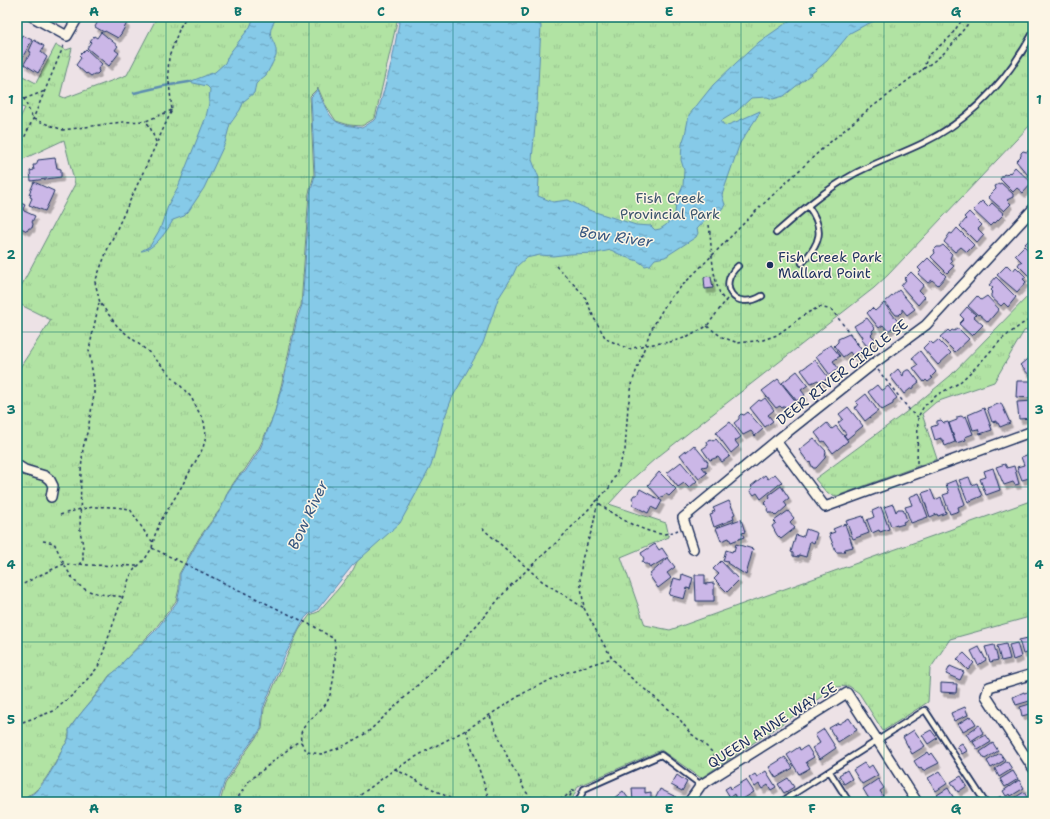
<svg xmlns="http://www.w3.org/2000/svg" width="1050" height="819" font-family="'Shantell Sans',sans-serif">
<defs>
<pattern id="park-tufts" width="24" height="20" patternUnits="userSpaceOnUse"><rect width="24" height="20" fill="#b1e3a3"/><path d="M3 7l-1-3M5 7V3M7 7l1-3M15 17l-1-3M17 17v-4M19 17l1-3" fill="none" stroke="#98c38f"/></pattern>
<pattern id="water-ripples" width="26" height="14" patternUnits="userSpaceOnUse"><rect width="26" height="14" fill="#86cae8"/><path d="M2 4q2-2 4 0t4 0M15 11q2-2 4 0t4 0" fill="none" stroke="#6da4bf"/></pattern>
<filter id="shadow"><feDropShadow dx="2.5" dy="4.5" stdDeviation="0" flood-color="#0004"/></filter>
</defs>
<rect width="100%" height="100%" fill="#ede2e6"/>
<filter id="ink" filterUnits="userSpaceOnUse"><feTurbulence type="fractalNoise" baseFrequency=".025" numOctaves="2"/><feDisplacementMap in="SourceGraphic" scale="8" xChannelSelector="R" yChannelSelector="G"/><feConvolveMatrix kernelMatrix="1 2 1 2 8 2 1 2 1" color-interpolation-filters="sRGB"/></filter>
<g filter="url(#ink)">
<!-- park -->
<path fill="url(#park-tufts)" stroke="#668980" d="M157 17H398L375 118 362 126 349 125 336 121 325 104 318 88 310 96 314 175 309 193 301 306 298 311 296 318 284 374 274 415 259 448 244 471 239 475 228 491 221 508 199 538 179 574V589L176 601 155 629 123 662 121 667 109 676 98 692 74 722 69 730C70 736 67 743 63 747 59 758 39 794 28 795L22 802H17V372L51 320 17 303V294L75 184 64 140 17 162V124L25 108 17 106V73L36 83 56 45 66 50 72 48 60 96 65 98 127 75Z
M488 17H1033V122L888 275 874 288 655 459 630 481 609 504 666 523 669 537 621 557 645 625 670 630 1033 500V616L950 639 930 669 928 702 883 731 859 693 849 686 837 687 701 778 661 750 578 786 571 802H438L432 799 428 802H220L225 784 242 757 262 729 264 709 285 660 299 630 310 615 318 612 338 589 353 570 366 543Z
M1033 291V328L1024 331 994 382 936 402 922 414 937 459 837 496 828 494 815 479 909 410 950 376Z"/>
<!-- water -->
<path fill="url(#water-ripples)" stroke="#5b8cb1" d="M254 17H277C262 39 278 38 276 56 275 58 267 74 266 75 263 78 259 80 256 84 255 87 255 90 254 93L244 101 240 110 230 124 225 143 204 188 188 212 184 216 173 220C168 230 153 251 141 251L150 246 160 229 169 203 178 187 206 117 209 103 210 89 207 86 189 82 215 72 225 63 229 54 250 27Z
M400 17H538L541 26 537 104 532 160 539 178 538 196 553 202 568 200 589 210 636 225 651 226 655 230 660 229 666 225 675 214 676 202 683 186 684 170 681 160 682 144 685 135 689 115 713 85 736 63 759 42 795 17H884L865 25 850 33 827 61 784 96 773 99 767 97 751 98 736 112 721 121 725 126 738 121 760 111 759 114 740 143 722 195 725 205 721 210 712 213 697 229 698 233 696 237 665 257 655 259 650 265 645 266 638 261 625 257 611 250 597 253 570 254 553 256 540 255 526 258 517 266 512 277 498 299 483 343 452 398 444 419 431 466 400 523 352 566 317 610 309 614 305 618 284 657 263 708 261 729 241 756 224 783 218 802H23L28 796C40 794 60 758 63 747 68 743 70 736 69 730 77 717 88 705 98 693 102 688 105 683 108 678 113 671 120 670 123 662L156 630 177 602 180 589V574L200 538 221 509 228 492 240 475 245 472 260 449 274 415 285 375 297 319 302 305 310 194 315 175 311 97 318 89C321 98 328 117 337 122 345 126 354 126 362 128L376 119 392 61Z"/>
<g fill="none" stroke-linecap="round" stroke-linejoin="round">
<!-- stream -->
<path stroke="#5b8cb1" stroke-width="2.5" d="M134 93 164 86 189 82"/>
</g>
<!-- building -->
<path fill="#cbb7e7" stroke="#1b2f5e" filter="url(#shadow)" d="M100 17 108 21 109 17H118L127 23 121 34 120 35 118 38 105 31 104 32 95 27Z
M101 32 118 46 115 50 119 53 109 66 87 48 91 42 90 41 94 36 97 38Z
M22 35 32 40 21 60 17 58V38L20 40Z
M34 40 44 46 41 52 47 57 38 73 24 64 31 52 29 51Z
M86 49 102 64 98 69 99 72 97 74H94L91 76 87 73 86 74 76 65 81 58 79 56Z
M1030 149 1033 153V181L1016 161 1021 156V153L1023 151 1027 152Z
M55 158 57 168 61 169V177L31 181 30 171 34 170 33 165H36L38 160Z
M1015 167 1032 183 1023 193 1017 188 1013 192 1000 179 1004 174 1006 175 1009 172 1010 173Z
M34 182 54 191 52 196 45 211 29 205 32 198 30 197 31 194H29Z
M1001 183 1013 194V197L1007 200 1011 204 1004 211 988 197 996 189 995 186Z
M17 201 25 205 23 209 24 211 35 216 32 222 33 224 32 228H29L27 231 17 226Z
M982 201 988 207 992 203 1004 214 995 223 994 222 990 226 973 210Z
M969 212 982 225 978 229 984 235 977 243 960 226 966 219 964 217Z
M957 228 974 245 967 252 961 247 955 252 944 242 950 233 952 234Z
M1033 236V251L1025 244Z
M943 245 952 254 950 258 952 261 950 263 954 266 947 273 931 257 935 253 934 250 937 247H940Z
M1024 246 1033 254 1032 256 1033 257 1032 258 1033 259V273L1030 277 1018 265 1020 262H1022L1015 255Z
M928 258 946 276 938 285 932 280 928 283 918 274 921 271 918 268Z
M1007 265 1013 271 1016 267 1026 277 1023 279 1026 282 1017 292 997 275Z
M911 272 924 285 919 291 925 297 918 305 901 286 906 280 904 279Z
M707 276 711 277 713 288 705 289 704 278Z
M996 277 1016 297 1008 307 1004 303 1001 306 991 297V294L993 292 991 290 993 288 989 285Z
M899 290 915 309 907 315 902 309V312L899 315H896L885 302Z
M977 296 981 300 987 296 999 309 988 322 979 314 978 315 968 306Z
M884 303 899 323 888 331 883 325 879 328 867 313 872 308 875 311Z
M967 307 976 315 974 317 983 325 972 336 959 324 964 319 960 315Z
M867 318 875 328 872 331 873 333 871 335 876 340 868 347 861 339 863 337 862 335 861 336 854 326Z
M957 329H959L969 339 955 352 940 337 948 330 950 332 952 330 954 331Z
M849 334 863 351 854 358 850 352 843 357 834 346 838 342V339Z
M938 340 951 353 938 365 923 348 930 341 933 344Z
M831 345 840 356 833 361 838 368 830 375 816 356 822 352V350Z
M920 351 936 372 931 377 933 378 928 382 926 380 924 382 913 368 918 365 912 358Z
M1032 355 1033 356V379L1020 365Z
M815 360 828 377 821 384 818 380 811 383 801 370Z
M898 369 903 376 904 372 907 370H910L919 382 914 386V388L910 389 904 394 890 376Z
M797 371 808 385 801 390 805 395 797 401 782 383Z
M778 379 797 403 788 410 785 406 782 408 780 406 776 408 762 391Z
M1017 381H1033V398L1016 397Z
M877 385 881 390H883L888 386 897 398 893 401V404L882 410 868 392Z
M866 394 878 411 865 421 855 408 858 404 856 402Z
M765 398 774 410 768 415 773 421 765 427 750 408 759 400 761 401Z
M1033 401V412H1032L1033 418 1019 419 1017 402Z
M1001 403 1010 423 1000 427 998 423H996V421L992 422 987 408Z
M848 407 863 426 847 439 844 435 846 434 838 423 843 419 839 414Z
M984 408 992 430 980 434 978 429 973 430 968 415Z
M748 412 763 429 755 436 751 431 743 435 734 423 739 419V416L741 414 744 415Z
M961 416 963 417 966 416 973 434 965 437 966 440 956 443 949 423 957 420V417Z
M941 420 944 423 948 422 955 442 945 446 943 440H941V438L935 440 931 427 937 425V421Z
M730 422 741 437 735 441 739 446 731 453 716 433Z
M827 423 832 429 836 426 848 441 833 453 824 441 822 442 815 433Z
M814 438 826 451 825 458 816 468H813L810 462 809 463 799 450Z
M710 439 713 441 716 439 730 456 722 462 718 457 710 460 702 449 708 445 707 441Z
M694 445 708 462 707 466 702 467 707 473 699 479 680 455 686 450V452Z
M1032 453 1033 477 1022 480 1017 467 1024 465 1021 457Z
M681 462 697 481 689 488 684 483 678 487 667 473Z
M1005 464 1007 468 1014 466 1019 484 1015 485 1013 482 1004 485 996 467Z
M993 468 1000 490 986 495 980 479 986 477 984 471Z
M659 472 676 489 669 496 666 494 660 498 648 485Z
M775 474 782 482 761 499 757 493 754 495 750 490 753 488 751 486 765 475 768 479Z
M969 477 972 485 977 483 982 496 968 502 959 480Z
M956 480 965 504 958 507 959 511 950 514 943 495 949 493 946 484Z
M781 486 789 498 784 502 787 506 776 516 773 513H769L767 510 768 508 764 503 770 497 769 495Z
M640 489 662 501 657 510 651 507 648 513 632 505 634 501 632 498 634 495H637Z
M931 490 935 500 941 497 946 513 938 516 937 514 930 517 922 493Z
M919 493 928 517 911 523 905 507 912 505 909 497Z
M729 501 735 514 733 515 734 519 714 527 710 515 713 514 712 512 715 511 713 508Z
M893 504 896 512 898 509H903L907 520 903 522 904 524 897 526V524L891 526 884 507Z
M881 507 889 529 880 532 879 530 872 533 867 520 874 517 872 511Z
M788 511 794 518 790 522 795 528 781 539 777 535 772 526 776 523 774 521Z
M863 516 869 533 853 539 846 521Z
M741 519 745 532 742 533 744 537 731 542 729 538 721 541 716 528Z
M845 524 853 547 845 549 844 552H836L829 534 835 532 833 529Z
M806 529 817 533 814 543 810 541 806 557 799 555V557L793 556V553L791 552 796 535 802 537V536H804Z
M655 544 659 550 662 548 668 557 650 568 648 564H644L642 562 644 559 641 553Z
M736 544 753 549 746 575 727 563 728 562 723 561 726 550 732 552 733 550 734 551Z
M668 558 675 567 667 573 671 578 658 588 649 575Z
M721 561 739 580 727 592 714 579 719 574 713 569Z
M682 574 693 578 690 589 687 588 684 599 669 595 674 578 681 580Z
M695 575H705V584L714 583V601H696Z
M1028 638 1032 652 1023 654 1019 640Z
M1017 643 1021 657 1013 660 1009 645Z
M1006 644 1010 659 1001 661 997 646Z
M994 645 998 660 990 662 985 647Z
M979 647 986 660 978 665 971 651Z
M964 653 974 663 968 670 957 659Z
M950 666 964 672 960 680 946 674Z
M941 683 957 684 956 693 941 692Z
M1033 691V700L1016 705 1013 697 1024 692V693Z
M1033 703V713L1022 716 1020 707Z
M965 707 968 715 954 721 951 713Z
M971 716 976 724 963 731 958 724Z
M849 718 857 730 838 742 829 728 838 723 839 724Z
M979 725 983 733 971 741 966 734Z
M824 729 836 748 820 759 812 748 820 743 815 735Z
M914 730 925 746 912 754 903 737Z
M931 730 937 738 928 744 922 735Z
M986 735 991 742 978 750 973 742Z
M962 743 967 751 962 754 957 746Z
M993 743 998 751 985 759 980 752Z
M807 746 814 757 806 762 810 768 799 774 787 755 799 747 800 750Z
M928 752 930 755 932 753 939 763 923 771 921 768 919 769 914 761Z
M1000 753 1005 760 991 768 987 761Z
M785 757 793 768 776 778 769 767Z
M1007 761 1012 769 999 777 995 769Z
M864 763 868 768 872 765 878 775 862 784 853 770Z
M847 770 852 779 844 784 839 775Z
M766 771 776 787 771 790 768 785 762 789 759 784 755 787 749 778 755 774 757 777Z
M940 771 948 783 936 791 928 778Z
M1013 771 1018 779 1005 787 1000 779Z
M677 775 687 782 682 791 671 785Z
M961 776 967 786 958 792 951 782Z
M788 778 794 787 784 793 778 784Z
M878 779 884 788 880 791 883 796 875 802H871L863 789Z
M746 780 754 792 738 802 734 794 730 797 725 789 730 786 731 789Z
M1019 780 1024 788 1011 796 1010 794 1006 796 1003 791Z
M632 788H645V793L651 792V802H633Z
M948 788 956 802H941L937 795Z
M660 789 676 797 674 802 654 801Z
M623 791 631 802H609Z
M1024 792 1028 799 1024 802H1012L1011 800Z
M1001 796 1004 802H993L992 801Z"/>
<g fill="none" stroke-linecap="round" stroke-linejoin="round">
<!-- service casing -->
<g stroke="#1b2f5e" stroke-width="8">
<path id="service" d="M776 233C801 211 825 190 854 174 876 162 901 154 923 143 973 119 1007 80 1033 33
M802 263C821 243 825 229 808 206
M738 266C716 285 735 312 762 296
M830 772 849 802
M578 802 584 789 661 755 701 785
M781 802 925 710 985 802"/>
</g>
<!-- minor casing -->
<g stroke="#1b2f5e" stroke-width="12">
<path id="minor" d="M33 17 67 36 78 17
M1033 209 926 325 873 364 776 441 825 507 1033 431
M17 465 25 470 45 476 50 480 53 486 51 497
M693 549 683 518 776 441
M1033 674 989 687 986 696 1033 768
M689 802 701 785 847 693 917 802"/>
</g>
<!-- path -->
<path stroke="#1b2f5e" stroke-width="1.5" stroke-dasharray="3 3" stroke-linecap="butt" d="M923 70 928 56 950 37 964 17
M17 97 24 99 33 119 63 130 122 122 146 121
M24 99 45 91
M156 142 150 127 146 121 172 110
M17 153 33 119 64 45
M709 225C712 245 711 287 726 302
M556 266 584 295 594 318 606 339 629 349 645 345 670 342 688 337 707 326 727 299
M707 326 722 337 738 343 763 340 777 335 807 313 820 307 832 310 867 356
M878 370 912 413 918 417
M917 463 918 417 924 406 937 395 959 383 975 368 1002 339 1022 324 1033 318
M599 498V503C613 516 643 532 662 534 668 534 673 532 678 530
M599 503 596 510 593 526 582 559 580 579 584 608 604 645 612 658 623 671 678 717 690 733 702 742 714 754 718 763
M60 515C87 506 102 505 130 509L148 537 153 542
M482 528 542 581 584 608
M43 541 54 543C62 558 68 578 83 588 94 595 111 595 123 597
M152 548 315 627 334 639C337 653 334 690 327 702 320 713 305 721 301 733 300 735 301 740 301 742
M80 564 87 565 138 566
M17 593 20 586 38 576 64 564 76 565 83 562V545L80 531 81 471 83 448 88 429 94 395V383L89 350 99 303
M490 716 510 763 518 775 524 789 530 797 544 802
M17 724 54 711 76 692 98 667 129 579 133 571 145 559 152 548 155 535 160 522 179 491 203 448 206 435 204 422 191 397 151 354 118 327 100 303 95 282 108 248 172 110 168 73 169 57 180 27 186 17
M466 730 490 802
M301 742 307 752 321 754 342 747 368 732 457 648 510 586 558 541 609 488 617 472 625 450 628 406 633 380 650 332 660 314 669 299 759 208 822 149 868 110 942 55 951 46 973 17
M395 769 457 802
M530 797V802
M235 802 249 781 296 743 301 742
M351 802 395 769 426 751 466 730 527 691 565 673 612 658
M554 802 565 797 571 792
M567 802 573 790H576"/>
<!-- service -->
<use href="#service" stroke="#fcf5e5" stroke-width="4.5"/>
<!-- minor -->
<use href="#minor" stroke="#fcf5e5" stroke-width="9"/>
</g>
</g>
<!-- grid -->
<path fill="none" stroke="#0f766e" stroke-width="1" stroke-opacity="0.55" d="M166 17V802M309 17V802M453 17V802M597 17V802M741 17V802M884 17V802M17 177H1033M17 332H1033M17 487H1033M17 642H1033"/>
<!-- markers -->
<circle fill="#1b2f5e" stroke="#fcf5e5" stroke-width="1.5" cx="770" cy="265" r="4"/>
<g text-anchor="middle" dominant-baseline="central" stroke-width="3" stroke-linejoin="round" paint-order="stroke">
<!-- park labels -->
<g font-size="14" fill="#39536c" stroke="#fcf5e5">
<text x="670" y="198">Fish Creek<tspan x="670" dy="16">Provincial Park</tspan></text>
</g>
<!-- poi labels -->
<g font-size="14" fill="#1b2f5e" stroke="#fcf5e5" text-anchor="start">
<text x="778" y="257">Fish Creek Park<tspan x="778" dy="16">Mallard Point</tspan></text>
</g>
<!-- street labels -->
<g font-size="14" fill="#1b2f5e" stroke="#fcf5e5">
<text transform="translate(842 372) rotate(-38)">DEER RIVER CIRCLE SE</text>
<text transform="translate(772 725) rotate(-32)">QUEEN ANNE WAY SE</text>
</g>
<!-- water labels -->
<g font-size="15" font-style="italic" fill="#365680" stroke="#fcf5e5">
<text transform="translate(616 237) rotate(8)">Bow River</text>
<text transform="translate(308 515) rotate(-65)">Bow River</text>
</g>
</g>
<!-- margin -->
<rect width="1050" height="819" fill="none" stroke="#fcf5e5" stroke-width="44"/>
<rect x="22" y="22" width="1006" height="775" fill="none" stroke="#0f766e" stroke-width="1.5"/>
<g font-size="13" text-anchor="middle" font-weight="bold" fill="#0f766e">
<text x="94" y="16">A</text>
<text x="238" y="16">B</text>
<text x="381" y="16">C</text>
<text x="525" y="16">D</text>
<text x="669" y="16">E</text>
<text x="812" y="16">F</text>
<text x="956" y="16">G</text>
<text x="11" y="104">1</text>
<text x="1039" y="104">1</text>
<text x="11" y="259">2</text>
<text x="1039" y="259">2</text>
<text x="11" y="414">3</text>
<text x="1039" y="414">3</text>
<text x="11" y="569">4</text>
<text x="1039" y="569">4</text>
<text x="11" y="724">5</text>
<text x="1039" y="724">5</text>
<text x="94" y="813">A</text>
<text x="238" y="813">B</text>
<text x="381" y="813">C</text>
<text x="525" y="813">D</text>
<text x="669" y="813">E</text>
<text x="812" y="813">F</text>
<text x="956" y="813">G</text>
</g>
</svg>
